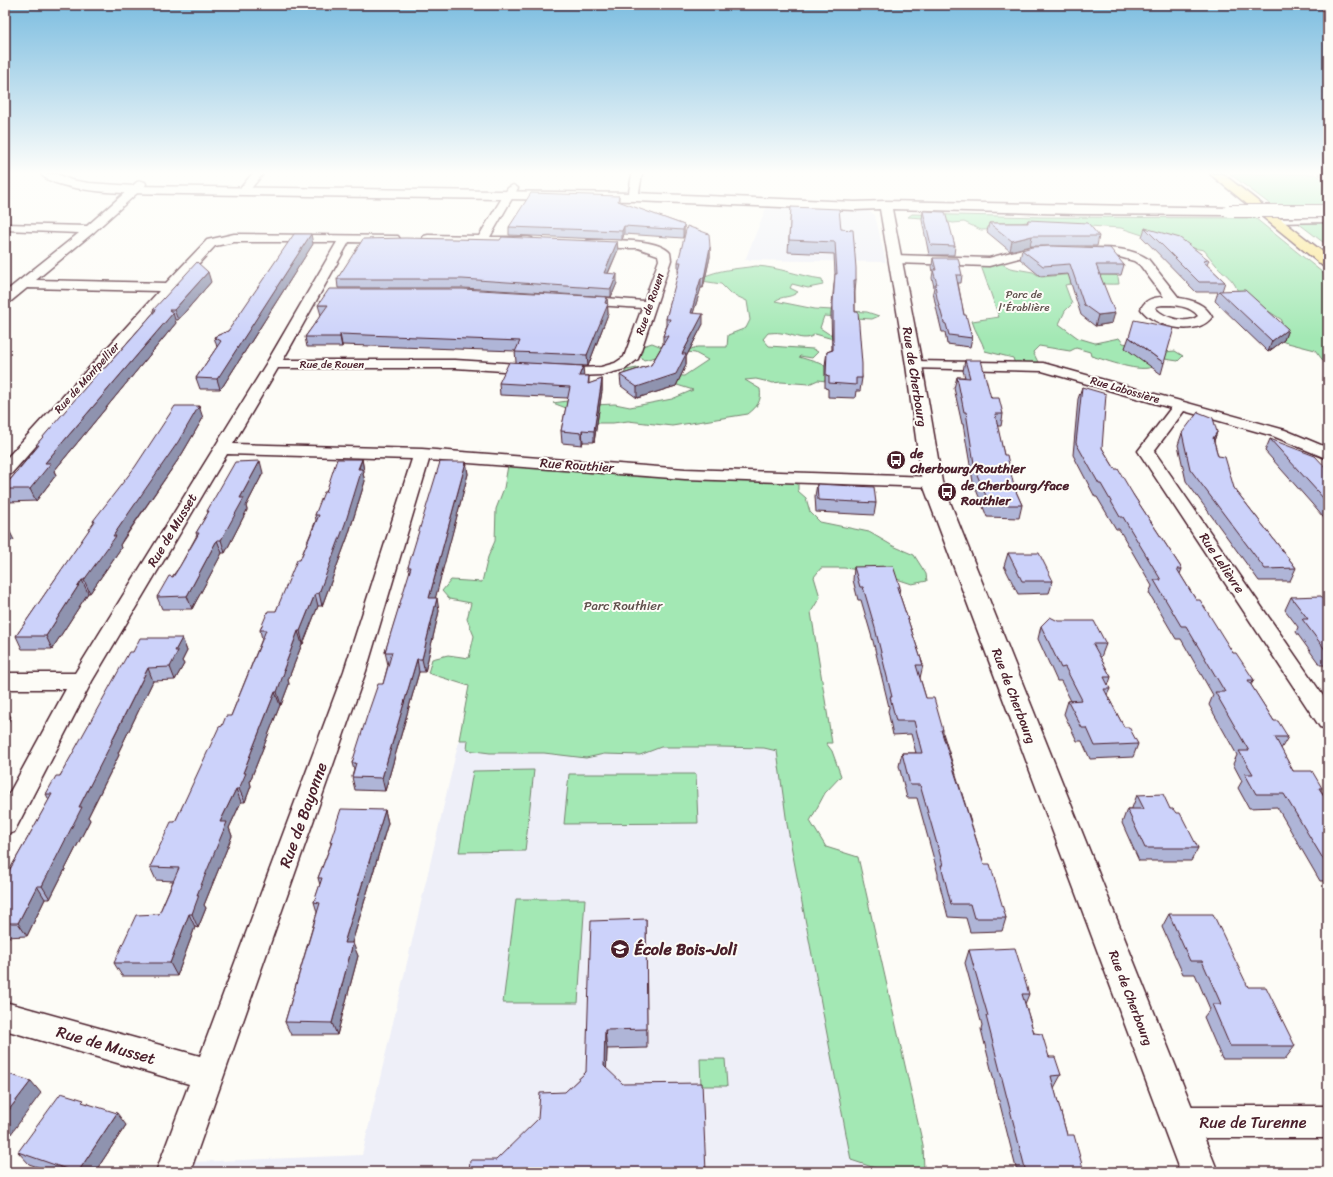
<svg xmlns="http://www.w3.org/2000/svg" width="1333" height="1177" font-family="Sriracha,sans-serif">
<rect width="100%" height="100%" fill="#fdfcf7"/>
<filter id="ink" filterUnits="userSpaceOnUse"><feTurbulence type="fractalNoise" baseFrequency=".025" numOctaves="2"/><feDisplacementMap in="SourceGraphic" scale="8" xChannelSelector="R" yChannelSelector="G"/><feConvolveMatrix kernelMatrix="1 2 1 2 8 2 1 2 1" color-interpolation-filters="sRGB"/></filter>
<g filter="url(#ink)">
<!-- built -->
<path fill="#eeeff8" d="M767 206 861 209 869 211 875 215 886 262 745 260Z
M459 740 787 742 873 1172H188L192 1162 362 1155Z"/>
<!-- green -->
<path fill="#a3e8b4" stroke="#768470" d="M1230 174H1315L1328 183V205H1271Z
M912 214 1042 217 1255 218 1328 277V367L1315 350 1284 342 1266 330 1279 327 1282 320 1259 305 1238 298C1239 282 1225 275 1216 265 1212 260 1208 255 1204 250L1170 244 1121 228 1025 222 1004 229 981 230 964 222 953 223 937 219 908 217Z
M1328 222V246L1298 223Z
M998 262 1010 268 1033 272 1041 277 1075 274 1116 275 1118 277 1119 284C1102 285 1081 281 1065 285L1072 304 1065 311 1059 324 1078 338 1095 343 1119 338 1123 343 1164 352 1175 351 1183 356 1178 361 1151 357 1155 366C1140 374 1107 360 1091 356L1090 352 1076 348 1070 351 1039 346 1033 352 1040 366 1016 367 1013 358 985 351C982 340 975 332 972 321L999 317 980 263Z
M756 266C778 267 799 276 822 279L823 285 808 288 792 284 790 288 798 292C789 299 783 295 775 301L815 309 867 312 879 316 872 319 824 316 820 328 829 334H845L833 339 815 334C805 343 793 334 781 333 776 332 772 333 768 333L763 339 769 346 813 349 818 352 812 358 800 356 799 357 822 364 826 367V381L818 380 809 384 781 382 773 383 756 379 745 380 760 389C762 401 757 407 748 414L672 426 628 421 613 423H590L574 411 553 403 567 401 593 405 615 404 630 407 672 399 693 390 658 379 623 375 626 370 637 368 665 375 684 376 708 360 695 353 668 350 656 357 644 360 638 355 643 346 652 343 662 347 688 350 697 347H727L728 335 746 328 750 320 747 301 730 293 721 284 702 281 701 278C719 269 737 269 756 266Z
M509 460 798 481V491L806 498 810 512 820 522 869 532 893 546 914 555 926 574 927 581 912 584 875 572 844 568H821L814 577 820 597 811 612 832 743H826L832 751 841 776 825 793 810 821 826 847 858 857 923 1145 924 1170H881L851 1160 787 824 777 751 764 748 720 747H661L640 755 604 754 586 758 544 753H490L467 750 468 740H459L469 686 428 673 432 659 448 655 469 658 474 636 467 619 471 603 449 599 442 591 451 580 482 582 488 557 495 541 496 509 504 488Z
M534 770 525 851 459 852 473 771Z
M569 774H696L698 823 564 824Z
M516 899H585L578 1003H503Z
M700 1059H725L727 1086H701Z"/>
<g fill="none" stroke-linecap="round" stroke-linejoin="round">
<!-- lane casing -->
<g stroke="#4a1f2b" stroke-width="3">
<path id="lane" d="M1328 218V222L1275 223 1272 221 1275 219Z"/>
</g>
<!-- street casing -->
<g stroke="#4a1f2b" stroke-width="3">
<path id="street" d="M252 174H263L248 192H240L239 190Z
M632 174H642L639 192 640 197 635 200 631 199 629 192Z
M141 181 145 182 146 184 145 186 94 232 36 280 166 283 207 240 234 234 398 236 400 239 398 242 394 243 349 242 283 360H455L579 368 601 367 615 363 624 357 642 308 580 304 575 303 573 300 575 297 580 296 644 301 659 260 658 255 638 248H590L586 247 584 244 586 241 590 240C608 240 659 238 670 253L671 260 638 359 625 369 602 375 579 376 455 368H278L233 444 422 449 685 469 932 477 938 478 941 482 938 486 932 487 685 479 429 460 366 671 190 1172H156L189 1084 5 1030V1002L200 1056 344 671 412 459 227 454 92 681 14 832 5 835V801L66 689H5V673H75L266 364 337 242H234L215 246 174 290 11 474 5 475V460L159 291 27 288 10 302 5 303V292L79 233 5 230V224L87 226 137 182Z
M513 185 518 188 490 237H528L532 238 534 241 532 244 428 243 424 242 422 239 424 236 428 235 479 236 508 188Z
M1048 246 1052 247 1054 250 1052 253 1030 255 989 266 895 263 891 262 889 259 891 256 895 255 989 258 1030 247Z
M1086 248C1108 248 1130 247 1148 259L1179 298C1193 300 1205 304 1212 317 1197 338 1154 327 1141 309 1145 299 1154 297 1164 297L1140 265 1134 261 1116 256 1082 255 1080 252 1082 249ZM1162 305C1174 305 1190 305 1198 316 1187 325 1164 318 1155 308L1157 306Z
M914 361 1043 363 1285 430 1328 448V459L1273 436 1184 411 1154 451 1328 703V729L1320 727 1138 451 1171 408 1042 371 909 368 907 365 909 362Z
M1179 1106H1328V1138H1179L1168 1133 1163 1122 1168 1111Z"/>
</g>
<!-- secondary casing -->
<g stroke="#4a1f2b" stroke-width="3">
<path id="secondary" d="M41 174H57L71 180 89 183 134 186 635 193 855 202 885 201 1233 208 1235 211 1233 214 1229 215 1077 214 892 209 922 365 942 482 1218 1172H1180L922 482 906 365 880 209 855 210 635 201 123 193C105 192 53 189 41 174Z"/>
</g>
<!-- highway casing -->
<g stroke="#4a1f2b" stroke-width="3">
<path id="highway" d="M1210 174H1223L1328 256V267L1323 266Z
M1320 174H1328V178Z"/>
</g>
<!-- lane -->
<use href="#lane" fill="#fdfcf7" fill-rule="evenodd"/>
<!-- street -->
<use href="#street" fill="#fdfcf7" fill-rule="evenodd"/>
<!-- secondary -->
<use href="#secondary" fill="#fdfcf7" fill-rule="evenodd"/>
<!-- highway -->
<use href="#highway" fill="#f9e181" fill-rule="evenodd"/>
<!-- secondary-bridge casing -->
<g stroke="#4a1f2b" stroke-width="14" stroke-linecap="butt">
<path id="secondary-bridge" d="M1229 211H1328"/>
</g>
<!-- secondary-bridge -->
<use href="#secondary-bridge" stroke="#fdfcf7" stroke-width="12"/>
</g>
<!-- wall -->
<path fill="#afb5d7" stroke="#4a1f2b" d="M619 196V202L684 225V234L683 238 624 234 622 240 509 235V227Z
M791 207 841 229 856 280 855 292V312L862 378 860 391H856L855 398 828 397V389L825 388V365L827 352 832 350 831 314 835 274 834 254 788 252Z
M923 211 948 223 955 246 954 255H929L922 220Z
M1028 220 1099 236 1097 246H1030L1010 251 987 232 989 223H1027Z
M1145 228 1209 260 1207 265 1225 282 1222 291 1288 329 1284 340 1268 352 1215 301 1218 292H1196L1142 237Z
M617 242 618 250 608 274 617 283 611 297 463 288H338L337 279Z
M313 244 223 386 220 389H200L196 378 217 347 214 337 228 331Z
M710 247V257L703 288H701L693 313 703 324 686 357V365L676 386 637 398 621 386 620 375 651 365 663 344V336L666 329V319L679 272H678V262Z
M1022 250 1124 265 1121 275H1100L1112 323 1095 326 1081 315 1068 274 1040 276 1020 259Z
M933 258 962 275 961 283H958L964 315 972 338 970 347 947 344 945 332H942L936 307 933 292 934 287 932 278 933 272 932 266Z
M211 282 178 320H175L176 323 54 471 56 475 36 501 8 502 5 496V486L37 446 36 445 105 368 154 312 153 310Z
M607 297 608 314 588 366 518 363 584 376H589V384L602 379V391L594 442H583L582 445 562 443 561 431 568 398 500 395 499 383 516 362 515 351 342 345V347H307L305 337 321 315 318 305Z
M1129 337 1164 363 1161 374 1125 348Z
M965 360 1003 414 1001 426H997L1004 455 1014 487 1022 505 1019 518 987 517 973 482 963 424H962L954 388 957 377H965L963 371Z
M1082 387 1102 448 1115 469 1134 496 1182 569 1180 574 1196 600 1233 653 1254 680 1251 685 1274 721 1288 737 1281 749 1293 771 1322 788 1321 790 1328 802V881H1320L1277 807 1249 808 1238 788 1242 781 1233 764 1237 755 1209 705 1213 695 1181 639H1176L1149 593 1152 586 1119 529H1116L1097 497H1095L1073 455 1078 399Z
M203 418 182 454 120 545 121 548 90 593H88L52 649H22L16 636 94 523 93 521Z
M1217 432 1214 441 1218 456 1234 488 1296 568 1290 581H1259L1186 481 1178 445 1182 433Z
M1270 439 1328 470V523L1312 504 1265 451Z
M362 459 364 471 363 474 365 481 348 536 322 606H318L303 644H302L288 680 289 684 281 705H280L250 781 251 786 245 802H241L229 828 232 836 204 905 206 908 198 928 195 927 177 976H122L114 963 159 914 173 881 156 880 150 867 175 822 222 726 231 716 262 639 260 630 276 611 300 560 316 520 315 515 326 492Z
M466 462 468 474 435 598 439 611 425 672H419L385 791 355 790 352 777 354 770 352 763 383 684 388 665 385 652 410 573 408 567Z
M263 473 246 506 247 510 225 553H222L192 609H162L157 597 180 566 197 535 196 533 208 513 207 511Z
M817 484 876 503 874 515 816 512 815 496Z
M1008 553 1053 581 1049 593 1018 594 1004 566Z
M854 567 900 587 899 593 923 665 920 678 926 698 943 730V733L984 864 1006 918 1002 931 970 932 966 918 948 917 938 878V874L917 798H907L899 766 902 753H916L911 734 893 735 888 711 889 707 873 641 861 600H858L853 580Z
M1291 597 1328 604V670L1324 665H1320L1296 632 1298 627 1285 610Z
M1041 626 1106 644 1101 657H1100L1111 677 1108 686 1110 689 1107 695 1124 727 1138 744 1133 757 1090 759 1082 741H1077L1064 714 1068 701H1071L1061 681H1057L1038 639Z
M182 638 187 651 182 661 184 664 175 680 153 681 118 753 119 755 88 817 90 820 50 899H45L27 936 5 937V878L26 841 49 800 46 794 60 776 133 652Z
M1137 795 1170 809 1176 813 1198 848 1191 861H1139L1122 823 1127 809H1132V808Z
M385 810 388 823 352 943 358 956 337 1035H291L285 1022 317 912 314 902 320 885 318 878 331 844 330 842Z
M1169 914 1248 987 1295 1046 1285 1059H1222L1204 1017 1210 1009 1195 974H1183L1162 927Z
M646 919 647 1048 607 1049 606 1068 538 1119 586 1072Z
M969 950 1029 994 1025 1004 1034 1033 1061 1075 1054 1088 1067 1135 1084 1172H1017L981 1029 982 1025 965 963Z
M87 1103 126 1125 95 1172H52L29 1164 18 1152Z"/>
<!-- shaded-wall -->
<path fill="#8f93af" stroke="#4a1f2b" d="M684 225V234L683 238V230Z
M624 226V234L622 240V231Z
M311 234 313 244 223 386 220 389 217 379Z
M1032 236 1030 246 1010 251 1012 241Z
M617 242 618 250 604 282V273Z
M710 247V257L703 288 704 278Z
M208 272 211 282 178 320 174 310Z
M617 274V283L611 297V289Z
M701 278V288L690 323 691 313Z
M607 297 608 314 588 366 587 355Z
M173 313 176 323 54 471 56 475 36 501 30 489 45 463Z
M1115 313 1112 323 1095 326 1098 315Z
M703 314V324L686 357V365L676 386 637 398V387L682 354Z
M1288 329 1284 340 1268 352 1272 341Z
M340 334 342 345V347L340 337Z
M583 366 584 377 579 376Z
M602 379V391L594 442V431Z
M199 406 203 418 182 454 124 538 120 545 121 548 90 593 84 580Z
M582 430 583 442 582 445Z
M1217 432 1213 444V438Z
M362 459 364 471 363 474 365 481 348 536 322 606 319 593Z
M260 461 263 473 246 506 247 510 225 553 221 540 240 498Z
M466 462 468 474 432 611 429 598Z
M5 522 14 540 5 543Z
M217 540 222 553 192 609 187 596Z
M82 580 88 593 52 649 46 636Z
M315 594 318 606 303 644 300 631Z
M437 598 439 611 425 672 422 659Z
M298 631 302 644 288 680 289 684 281 705 277 692 283 671Z
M182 638 187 651 182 661 184 664 175 680 170 667 175 651Z
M417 659 419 672 385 791 382 778Z
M148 668 153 681 118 753 119 755 88 817 90 820 50 899 42 886 79 807Z
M275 692 280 705 250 781 251 786 245 802 239 789 243 773Z
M5 707 11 717 5 727Z
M236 789 241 802 229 828 232 836 204 905 206 908 198 928 192 914 197 895 220 822Z
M385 810 388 823 348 956 344 943Z
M37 886 45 899 27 936 18 923Z
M189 914 195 927 177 976 170 963Z
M353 943 358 956 337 1035 332 1023Z
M605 1030 607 1049 606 1085 604 1066Z
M31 1081 41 1093 5 1142V1115Z
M117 1113 126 1125 95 1172H78Z"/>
<!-- building -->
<path fill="#ccd2fa" stroke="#4a1f2b" d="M531 193 619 196 618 201 684 225 683 230 624 226 622 231 509 227Z
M791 207 839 209 841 229 853 230 856 268V280H854L855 312H858L862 364V378H856V385L829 383V376L826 375 827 352 833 350V302L835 274H837L835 242 789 240Z
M923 211 945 212 948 223H949L955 246 931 245Z
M1028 220 1088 223 1099 236H1032L1012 241 989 223H1028Z
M687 226 709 234 710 247 704 278H701L691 313 703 314 682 354H686L676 374 637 387 620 375 651 365 668 336H663L670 319H666L681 262H678Z
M1145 228 1180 238 1209 260 1203 261 1225 282H1199Z
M294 234H311L220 375 217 379 196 378 221 341 214 337 228 331Z
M502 237 617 242 604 273 617 274 611 289 462 279H337L363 239 405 238 500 240Z
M1051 246 1110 248 1124 265H1096L1115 313 1098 315 1084 305 1070 264 1043 266 1022 250 1032 247Z
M933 258H958L962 275H956L964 315H966L972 338 949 335 946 324 944 323 937 298 935 284H937L933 270H936Z
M197 262 208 272 174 310H169L173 313 45 463H51L30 489H5V486L39 445H36L102 368H105L156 310H153Z
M329 289H462L607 297 605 303 608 304 587 355 515 352 520 341 340 334V337H305L328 305H318Z
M1245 290 1288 329 1272 341 1219 291Z
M1134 320 1174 328 1164 363 1129 337Z
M965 360H981L991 398H999L1003 414H995L1004 455H1007L1014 487 1022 505H990L975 470 966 412H964L957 377 970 378Z
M509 362 583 366 579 376H589L588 384 602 379 594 431 582 430V433L561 431 570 387 499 383Z
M1082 387 1106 394 1102 448 1115 469H1118L1134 496 1182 569H1177L1196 600H1200L1233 653H1236L1254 680H1248L1274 721H1278L1288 737H1275L1293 771H1312L1322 788H1319L1328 802V867L1284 794H1256L1245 774H1253L1239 751H1249L1215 692H1225L1186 626H1181L1154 580H1161L1123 517H1120L1101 484H1099L1076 443Z
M175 406H199L178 442 113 536H116L84 580H82L46 636H16L95 521H93L135 467Z
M1198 412 1213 418 1217 432 1213 438 1218 456 1225 457 1234 488 1296 568 1265 569 1190 469 1182 433Z
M1270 439 1315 456 1328 470V504L1318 492Z
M337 459H362L358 469H362L345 524 319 593 315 594 300 631H298L283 671 285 670 277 692H275L243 773H246L239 789H236L220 822H227L197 895H199L192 914H189L170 963H114L136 915 159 914 179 868 150 867 171 822H175L219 727 222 726 226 716H231L266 630H260L268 611H276L297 560H300L319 515H315L324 492H326Z
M260 461 240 498H244L221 540H217L187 596 157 597 169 576 173 577 180 566 199 533H196L209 511H207L235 462Z
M440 462H466L429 598H437L422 659H417L382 778 352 777 356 763H352L367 716 378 684H383L392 652H385L411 567H408Z
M817 484 874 487 876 503 818 500Z
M1008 553H1039L1053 581H1022Z
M893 566 900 587H897L923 665H916L926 698H934L943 730H941L984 864H990L1006 918H974L970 904H951L941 865H943L920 785H910L902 753H922L914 721H896L890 697H892L875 628 863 587H860L854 567Z
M1321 596 1328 604V652H1327L1302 619H1308L1291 597Z
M1050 617 1058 621H1094L1106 644H1093L1111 677H1104L1110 689H1104L1124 727H1129L1138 744 1095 746 1087 728H1082L1068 701 1082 700 1065 667 1061 668 1041 626Z
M140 638H182L175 651H178L170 667 148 668 111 742H112L79 807H82L42 886H37L18 923H5V878L26 841 52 794H46L56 776H60L129 652H133Z
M1163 794 1170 809H1173L1176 813H1180L1198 848H1145L1127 809H1144L1137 795Z
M341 809 385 810 344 943H353L332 1023 285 1022 320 903 314 902 322 878H318L332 842H330Z
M1169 914H1213L1248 987H1266L1295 1046H1230L1212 1004H1221L1202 961H1190Z
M646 919 647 1029 605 1030 604 1066 623 1084 702 1083 706 1172H469L470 1160H496L538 1119 540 1093 565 1092 586 1072 591 921Z
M1015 948 1029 994H1022L1034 1033 1042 1034 1049 1057H1055L1061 1075 1051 1076 1067 1135H1074L1084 1172H1026L986 1016H988L969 950Z
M5 1073 31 1081 5 1115Z
M61 1093 84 1100 82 1102 117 1113 78 1172H75L18 1152Z"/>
</g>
<!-- sky -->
<linearGradient id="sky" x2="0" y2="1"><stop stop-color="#7cbde0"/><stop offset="0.51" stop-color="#fefefb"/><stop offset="1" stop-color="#fefefb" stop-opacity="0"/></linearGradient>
<rect width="1333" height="339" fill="url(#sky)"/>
<!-- icons -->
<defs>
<g id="bus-disc" transform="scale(1)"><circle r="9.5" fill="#4a1f2b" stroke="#fdfcf7"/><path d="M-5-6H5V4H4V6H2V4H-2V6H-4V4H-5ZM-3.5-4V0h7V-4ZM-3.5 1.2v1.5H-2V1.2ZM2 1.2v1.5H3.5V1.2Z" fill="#fff"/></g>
<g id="school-disc" transform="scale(1)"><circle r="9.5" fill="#4a1f2b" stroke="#fdfcf7"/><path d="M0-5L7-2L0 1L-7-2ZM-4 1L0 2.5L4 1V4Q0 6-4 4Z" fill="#fff"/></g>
</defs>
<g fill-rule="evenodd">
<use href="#bus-disc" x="896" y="460"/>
<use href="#bus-disc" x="947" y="492"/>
<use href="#school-disc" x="620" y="949"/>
</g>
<g text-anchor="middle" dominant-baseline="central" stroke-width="4" stroke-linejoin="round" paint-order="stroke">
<!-- far-park labels -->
<g font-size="11" fill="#60514d" stroke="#fdfcf7">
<text x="1024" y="294">Parc de<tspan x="1024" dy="13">l'Érablière</tspan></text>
</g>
<!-- far-street labels -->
<g font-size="11" fill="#4a1f2b" stroke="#fdfcf7">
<text transform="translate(650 304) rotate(-71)">Rue de Rouen</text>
<text x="332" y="364">Rue de Rouen</text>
<text transform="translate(87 378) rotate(-48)">Rue de Montpellier</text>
<text transform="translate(1125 390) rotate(16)">Rue Labossière</text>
</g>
<!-- street labels -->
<g font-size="13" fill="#4a1f2b" stroke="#fdfcf7">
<text transform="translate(915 377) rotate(81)">Rue de Cherbourg</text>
<text transform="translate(577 465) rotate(4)">Rue Routhier</text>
<text transform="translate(172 530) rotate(-59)">Rue de Musset</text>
<text transform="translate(1222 563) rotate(56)">Rue Lelièvre</text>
<text transform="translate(1014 696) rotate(69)">Rue de Cherbourg</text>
<text transform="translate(1131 998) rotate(69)">Rue de Cherbourg</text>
</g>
<!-- poi labels -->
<g font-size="13" font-weight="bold" fill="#4a1f2b" stroke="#fdfcf7" text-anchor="start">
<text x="910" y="453">de<tspan x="910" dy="15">Cherbourg/Routhier</tspan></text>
<text x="961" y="485">de Cherbourg/face<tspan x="961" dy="15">Routhier</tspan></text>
</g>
<!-- park labels -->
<g font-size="13" fill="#60514d" stroke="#fdfcf7">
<text x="623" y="605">Parc Routhier</text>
</g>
<!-- near-street labels -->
<g font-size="16" fill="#4a1f2b" stroke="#fdfcf7">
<text transform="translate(303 815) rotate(-70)">Rue de Bayonne</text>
<text transform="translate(106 1045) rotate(16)">Rue de Musset</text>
<text x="1253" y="1122">Rue de Turenne</text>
</g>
<!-- near-poi labels -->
<g font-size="16" font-weight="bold" fill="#4a1f2b" stroke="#fdfcf7" text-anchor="start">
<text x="634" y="949">École Bois-Joli</text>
</g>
</g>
<!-- margin -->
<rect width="1333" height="1177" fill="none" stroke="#fdfcf7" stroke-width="20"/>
<rect x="10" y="10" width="1313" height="1157" fill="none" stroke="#4a1f2b" stroke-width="1.5" filter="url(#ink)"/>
</svg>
